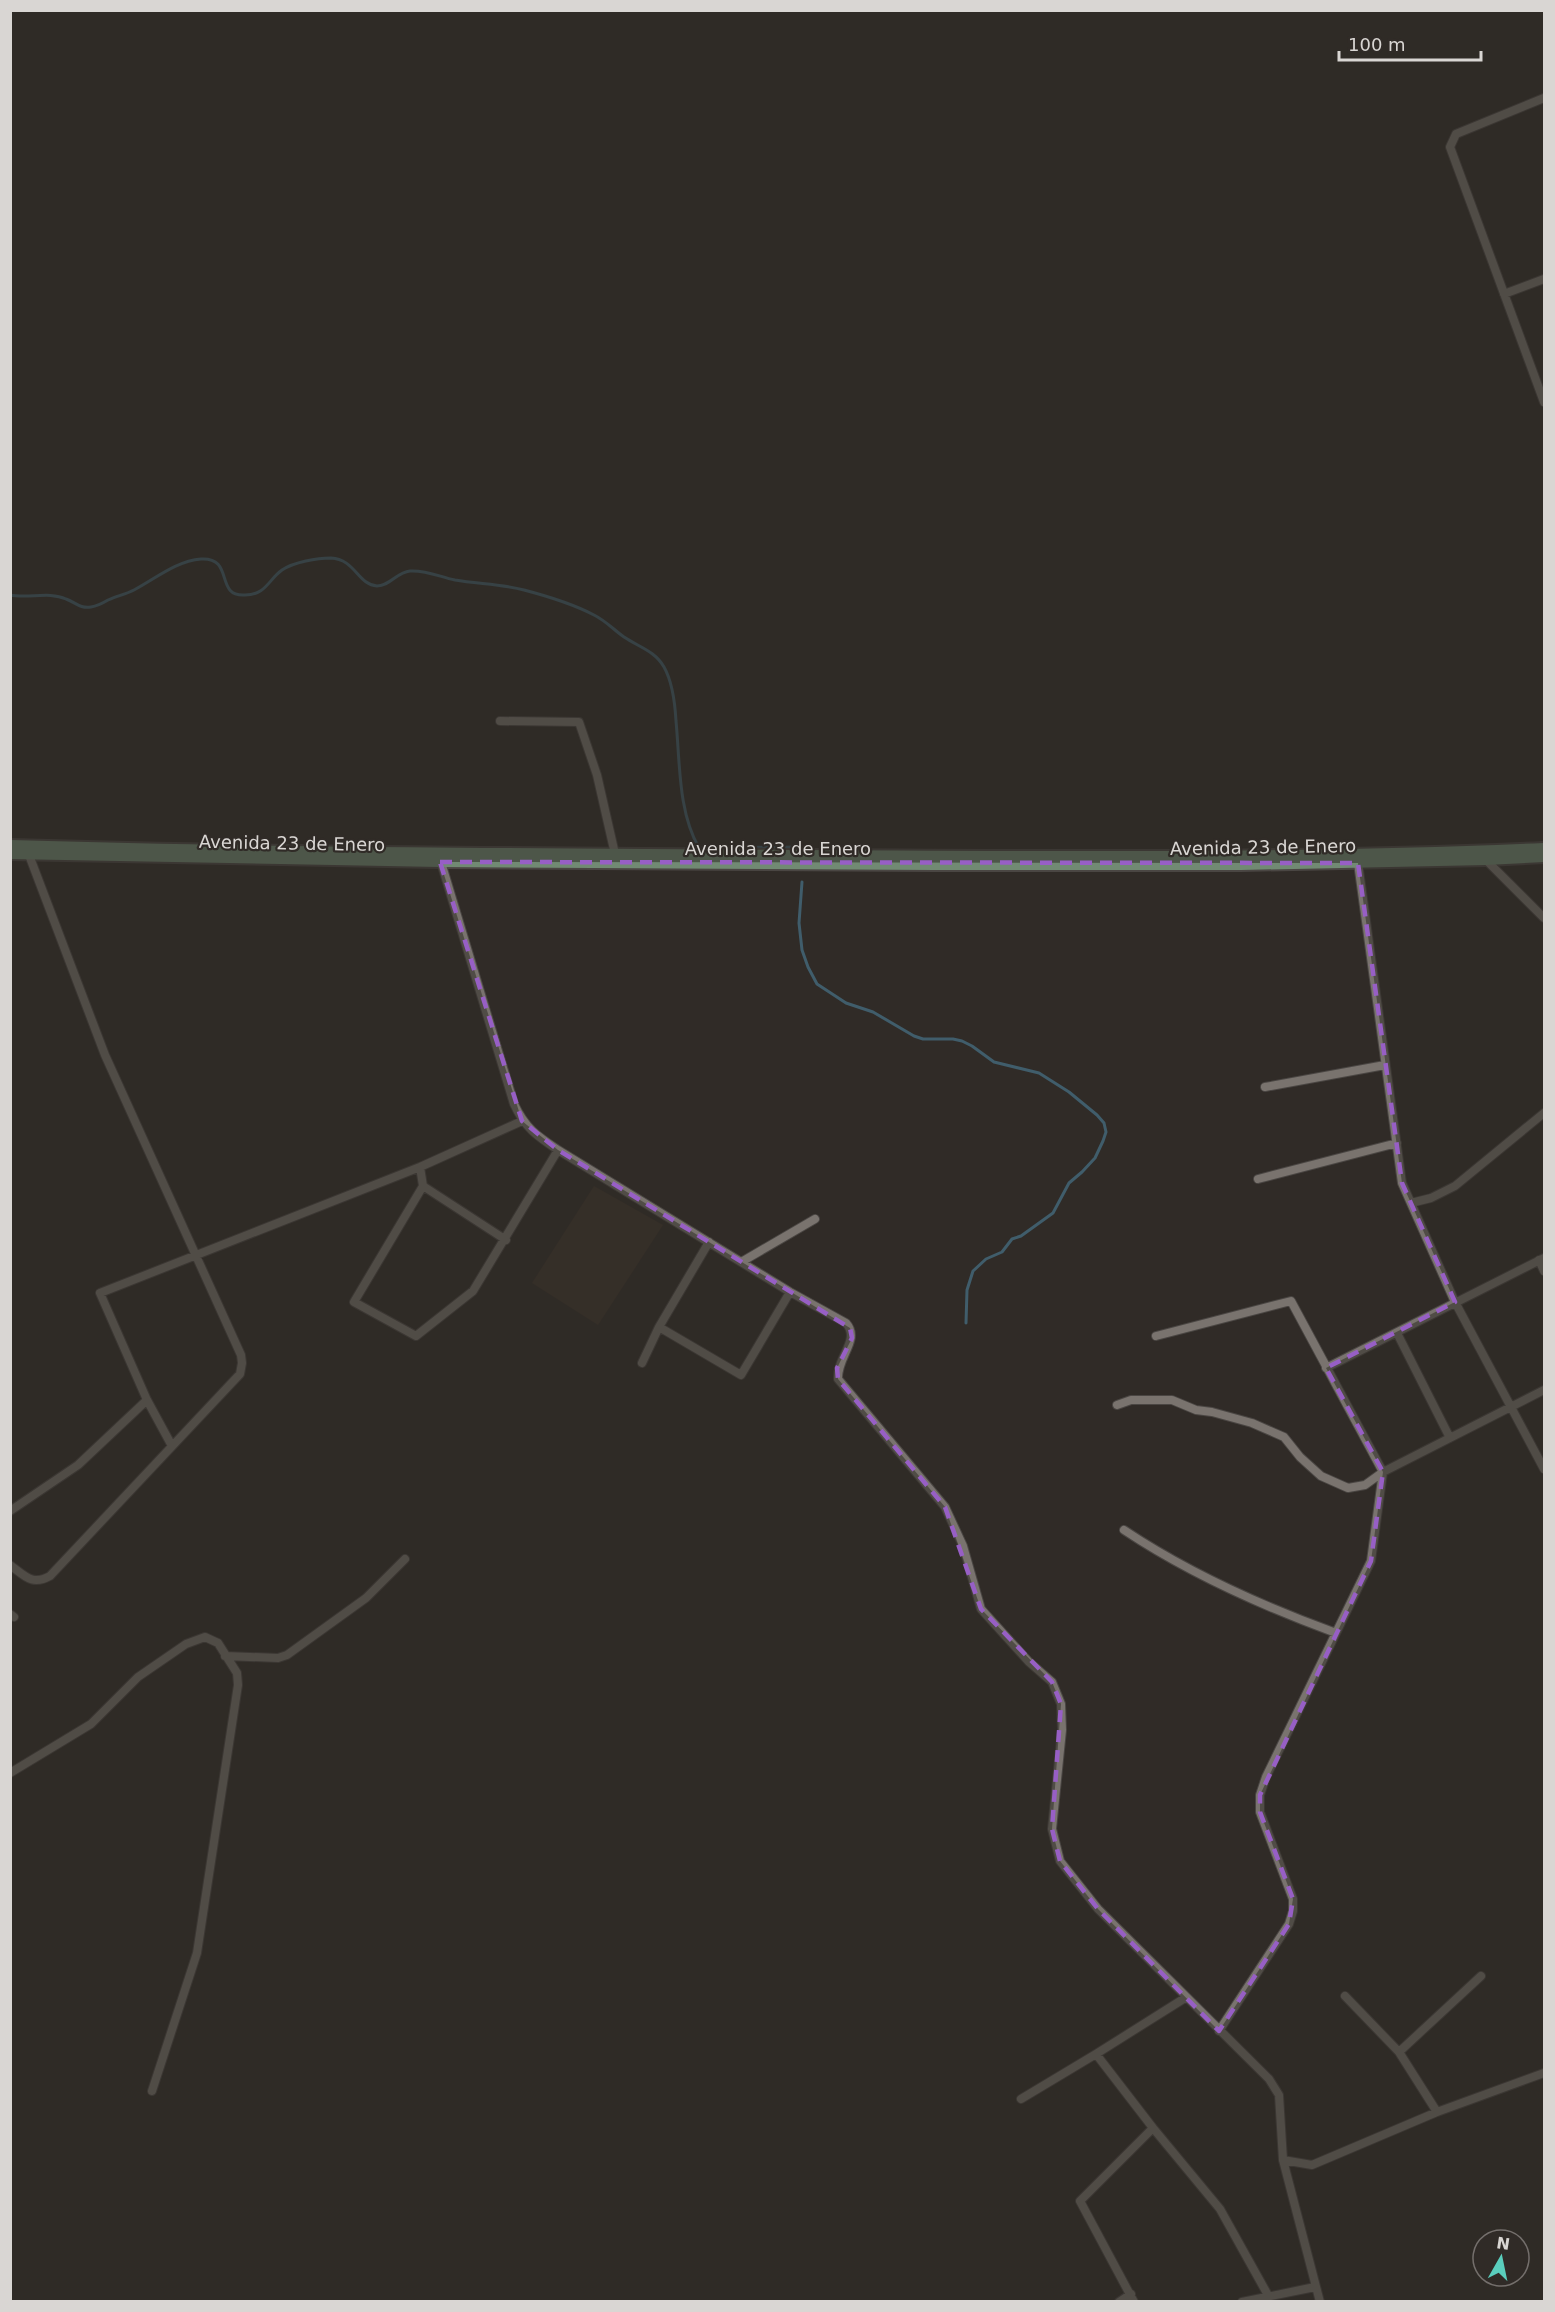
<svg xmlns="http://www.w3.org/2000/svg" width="1555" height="2312" font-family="'DejaVu Sans',sans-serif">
<rect width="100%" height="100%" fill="#302b27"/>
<!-- built -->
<path fill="#3d332a" d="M594 1186 663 1225 598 1325 532 1283Z"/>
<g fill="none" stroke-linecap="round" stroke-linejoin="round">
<!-- stream -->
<path stroke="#405d6b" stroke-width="3" d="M10 595C28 599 49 591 66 599 75 602 80 609 91 607 98 606 103 603 108 600 117 596 126 594 134 590 155 579 176 561 201 559 235 557 214 597 245 595 266 595 268 580 282 570 294 562 317 558 331 558 355 559 358 585 377 586 390 586 397 572 410 571 427 570 440 577 455 580 478 584 502 584 524 590 547 596 573 604 594 615 606 621 614 630 624 637 639 647 655 651 664 667 673 683 675 703 676 721 680 762 678 812 699 848L802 847V849
M802 882 799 923 802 950 808 967 817 984 846 1003 873 1012 914 1036 923 1039H953L962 1041 972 1046 994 1062 1039 1073 1069 1092 1097 1115 1104 1123 1106 1132 1103 1141 1095 1158 1082 1172 1069 1183 1053 1213 1021 1236 1012 1239 1002 1252 986 1259 973 1271 967 1290 966 1323"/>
<!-- minor casing -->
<g stroke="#4a4643" stroke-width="10">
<path id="minor" d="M1544 98 1456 134 1450 147 1544 402
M1504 294 1544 279
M500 721 579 722 597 775 615 854
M440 859 514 1104C525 1128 537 1136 558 1150L790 1292 846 1323C861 1340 837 1356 838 1379L945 1507 963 1546 981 1609 1029 1662 1052 1682 1061 1704 1062 1730 1052 1829 1060 1861 1098 1909 1269 2079 1279 2095 1283 2160 1320 2302
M1486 860 1544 918
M1358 863 1402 1183 1455 1302 1544 1469
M1265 1087 1385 1065
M420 1167 423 1186 354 1302 416 1336 473 1291 558 1150
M1258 1179 1397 1143
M423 1186 506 1240
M1411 1203 1431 1198 1455 1186 1544 1113
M1539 1260 1544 1271
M743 1261 815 1219
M659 1327 741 1375 790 1292
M1397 1333 1450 1438
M1156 1336 1291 1301 1383 1472 1544 1390
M642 1363 659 1327 709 1242
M1326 1368 1544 1258
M1117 1405 1131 1400H1172L1196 1410 1212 1412 1252 1423 1284 1437 1300 1457 1321 1476 1348 1488 1365 1485 1383 1472 1371 1561 1266 1777 1260 1795V1812L1293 1899V1911L1289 1924 1219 2031
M172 1446 147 1400 100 1293 420 1167 522 1121
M10 1511 78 1465 147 1400
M1124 1530C1190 1574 1262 1606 1336 1633
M10 1565C25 1576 32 1586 50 1576L240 1374 242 1363 241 1355 105 1055 29 855
M10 1614 14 1617
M225 1656 278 1658 287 1655 366 1598 405 1559
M10 1773 91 1724 138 1677 186 1644 205 1637 218 1643 237 1673 238 1685 197 1953 152 2091
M1345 1996 1399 2052 1437 2112
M1399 2052 1481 1976
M1096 2054 1153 2128 1220 2209 1269 2297
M1021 2099 1096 2054 1185 1998
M1283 2160 1312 2165 1437 2112 1544 2073
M1119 2302 1131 2294
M1134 2302 1080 2201 1153 2128
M1242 2302 1315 2287"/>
</g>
<!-- secondary casing -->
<g stroke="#4a4643" stroke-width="14">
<path id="secondary" d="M10 845C275 853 540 853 804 855 1051 856 1298 859 1544 848
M10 854 440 862 935 865H1241L1486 860 1544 857"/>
</g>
<!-- minor -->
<use href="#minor" stroke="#79736e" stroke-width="8"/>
<!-- secondary -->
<use href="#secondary" stroke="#718a73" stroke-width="10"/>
</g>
<!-- marked area -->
<path d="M0 0H1555V2312H0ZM440 862 1358 863 1402 1183 1455 1302 1326 1368 1383 1472 1371 1561 1260 1795V1812L1293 1899 1289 1924 1219 2031 1098 1909 1060 1861 1052 1829 1061 1704 1052 1682 981 1609 945 1507 838 1379 837 1368 852 1338 850 1328 558 1150 522 1121Z" fill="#302b27" fill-opacity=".55" fill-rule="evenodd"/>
<path fill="none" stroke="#975fc5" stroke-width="4.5" stroke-dasharray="12 8" stroke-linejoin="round" d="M440 862 1358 863 1402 1183 1455 1302 1326 1368 1383 1472 1371 1561 1260 1795V1812L1293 1899 1289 1924 1219 2031 1098 1909 1060 1861 1052 1829 1061 1704 1052 1682 981 1609 945 1507 838 1379 837 1368 852 1338 850 1328 558 1150 522 1121Z"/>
<g text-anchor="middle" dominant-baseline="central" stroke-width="4.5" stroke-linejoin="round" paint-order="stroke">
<!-- street labels -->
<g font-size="18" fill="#d9d6d3" stroke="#302b27">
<text transform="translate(292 843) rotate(1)">Avenida 23 de Enero</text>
<text transform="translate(1263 847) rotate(-1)">Avenida 23 de Enero</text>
<text x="778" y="848">Avenida 23 de Enero</text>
</g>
</g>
<!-- border -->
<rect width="1555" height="2312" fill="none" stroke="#d9d6d3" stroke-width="24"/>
<!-- north arrow -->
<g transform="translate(1501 2258) rotate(9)"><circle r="28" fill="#302b27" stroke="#746f6c" stroke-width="1.5"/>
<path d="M0-4.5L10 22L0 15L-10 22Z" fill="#5acebd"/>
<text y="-9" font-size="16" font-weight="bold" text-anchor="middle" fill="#d9d6d3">N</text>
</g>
<!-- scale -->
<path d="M1339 51v9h142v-9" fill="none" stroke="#d9d6d3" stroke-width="3"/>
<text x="1348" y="51" font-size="18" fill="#d9d6d3" stroke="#302b27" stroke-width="4.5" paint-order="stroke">100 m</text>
</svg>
